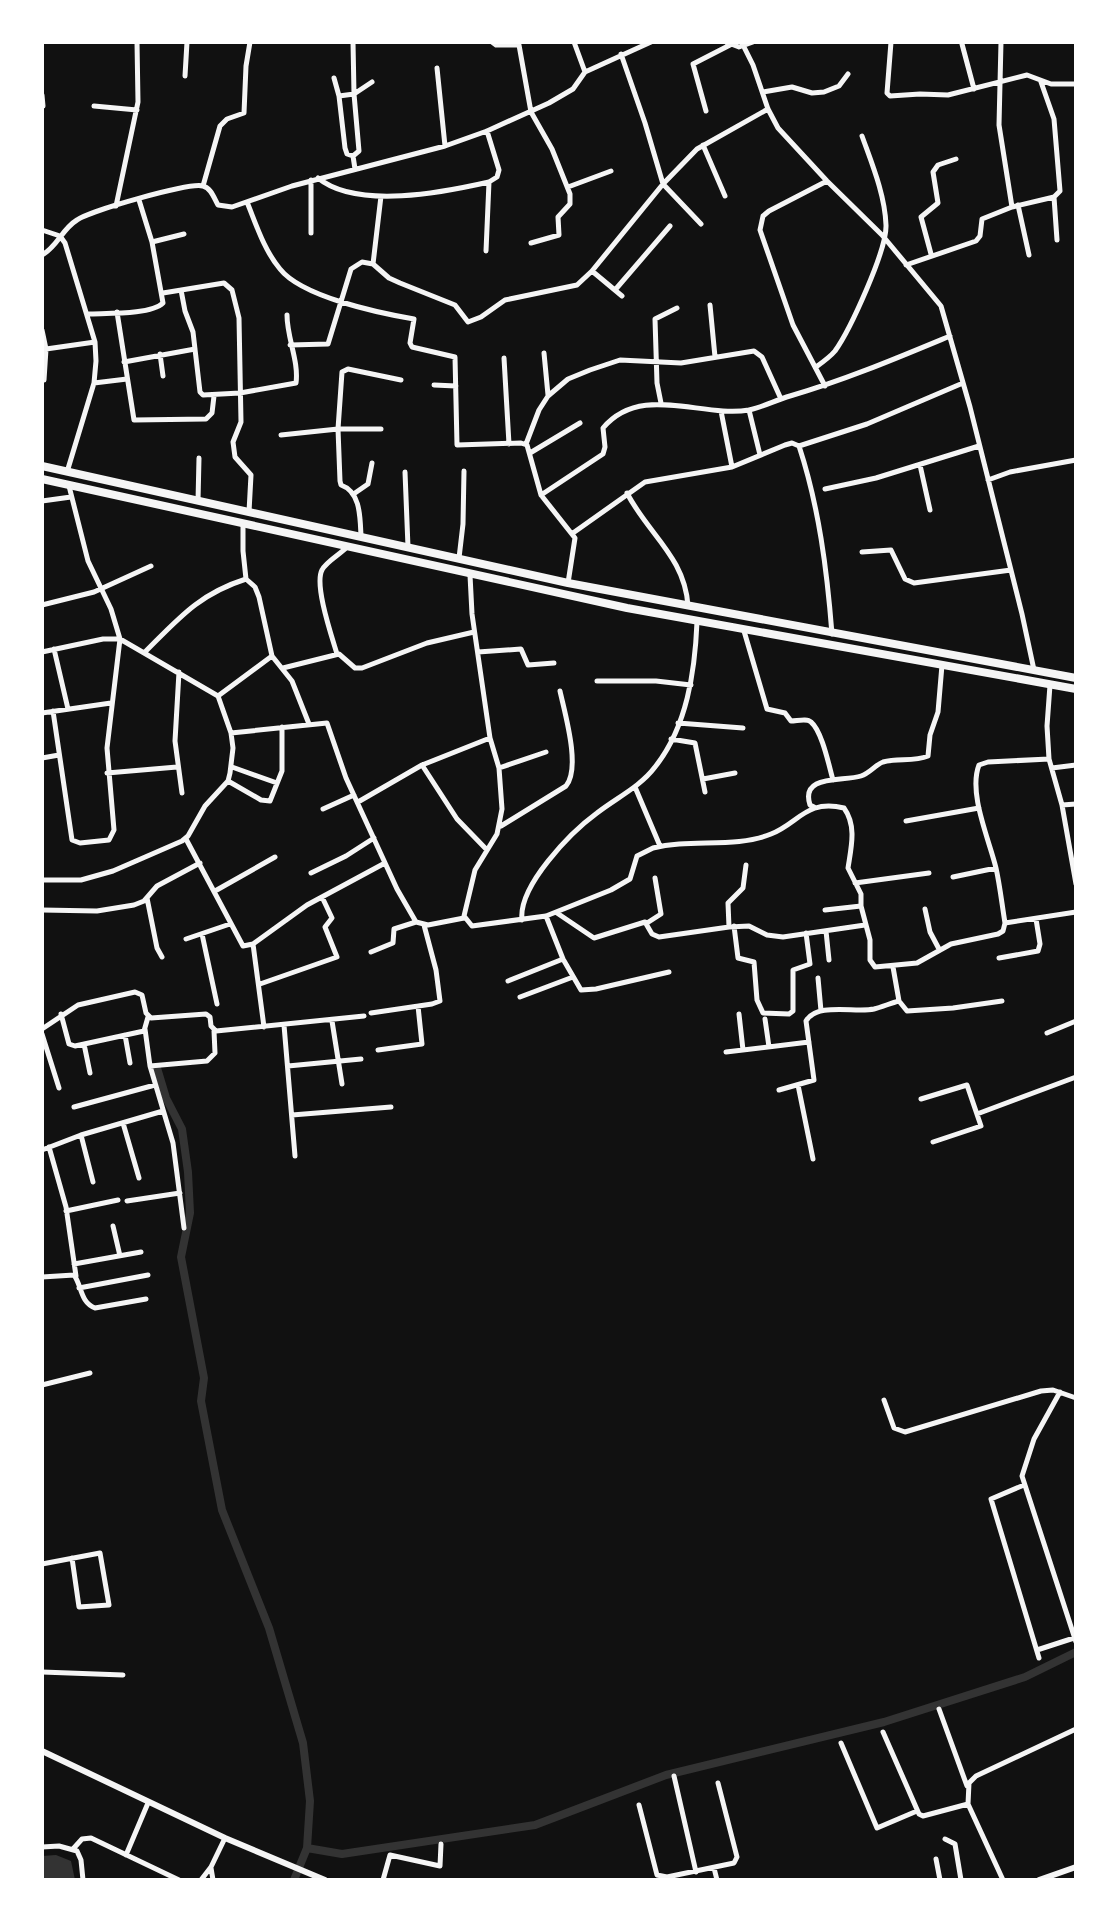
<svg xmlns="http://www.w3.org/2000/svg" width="1118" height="1922" font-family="Karla,sans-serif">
<rect width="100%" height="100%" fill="#111"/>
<!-- water -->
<path fill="#333" d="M56 1855 71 1861 75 1880H42V1856Z"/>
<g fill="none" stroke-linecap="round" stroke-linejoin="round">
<!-- canal -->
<path stroke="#333" stroke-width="8" d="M157 1068 166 1098 182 1129 188 1172 190 1213 181 1257 204 1378 201 1401 222 1510 269 1628 303 1743 310 1801 307 1848
M294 1880 307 1848 342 1854 535 1825 666 1775 884 1722 1025 1677 1076 1652"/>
<!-- minor -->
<path stroke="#f5f5f5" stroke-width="5" d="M492 42 496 45H519L531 112 552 149 570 194V204L558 217 559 235 531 243
M574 42 585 72
M726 42 739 47 753 42
M891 42 887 93 890 96 920 94 948 95 1027 75 1051 84H1076
M962 44 974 89
M744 47 753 65 768 109 778 128 827 181 882 235 941 306 970 407 1022 614 1034 670
M621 54 645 123 663 184 701 224
M437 68 445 146
M185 76 187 42
M334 78 339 96
M763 92 792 87 812 93 824 92 839 86 848 74
M42 95 43 106
M94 106 137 110
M706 111 693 64 730 45
M703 145 725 196
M353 156 359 151 354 94 353 42
M355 169 353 156 347 154 345 148 339 96 354 94 372 82
M318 178C357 210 445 192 489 182L497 177 499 170 487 131
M203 186 220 126 227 119 244 113 246 66 250 42
M568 187 611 171
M1054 197 1057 240
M247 202C256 224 264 250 280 269 302 297 379 313 414 319L410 343 412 347 455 357 457 445 521 443 527 445 541 495 575 538 568 583
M1018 205 1029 255
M116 206 138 102 137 42
M1012 207 1054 197 1060 191 1054 119 1041 82
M42 230 60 236 65 243 95 342 96 361 94 383 67 472
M311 233V180
M152 242 184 234
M486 251 489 182
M931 254 921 217 938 203 933 172 938 165 956 159
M42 255C57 247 62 229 77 220 89 211 190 182 203 186 211 188 214 198 218 205L232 207 292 186 445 146 487 131 549 103 573 89 585 72 651 42
M373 264 381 196
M906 265 976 241 980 236 982 219 1012 207 999 125 1001 42
M592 271 622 296
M181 290 185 311 193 332 200 392 203 395 240 393 296 383C299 361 287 338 287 315
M615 290 670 226
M163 293 224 283 232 290 239 318 241 422 233 442 235 457 251 475 249 512
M710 305 715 357
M117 312 134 420 206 419 212 413 214 396
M88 314C106 313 151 315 163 303L152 242 139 200
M42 330 46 349
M290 345 328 344 351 269 362 262 373 264 389 278 400 283 455 305 468 322 481 317 505 300 577 285 592 271 663 184 697 149 768 109
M544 353 548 395
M160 354 163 376
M504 358 509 444
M124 362 195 349
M816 367C823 362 830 357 835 351 850 330 887 250 886 225 885 195 872 164 862 136
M44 380 46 349 95 342
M94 383 127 379
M434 385 456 386
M825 386 793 325 760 230 763 216 769 211 827 181
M661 403 657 383 655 319 677 308
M749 410 760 455
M721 411 732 467
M281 435 338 429H381
M526 444 539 410 548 396 568 379 590 370 620 360 681 363 754 351 762 357 781 399
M799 446C819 507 827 570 832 634
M530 453 580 423
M920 465 930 510
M405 472 408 547
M988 480 1010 472 1076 460
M825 489 876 478 979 446
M355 493 368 484 372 463
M627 493C648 534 685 557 688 606
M541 495 603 454 605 447 603 428C641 383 701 418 749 410 763 407 776 400 790 396 845 380 897 358 950 336
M42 501 71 497
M198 501 199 458
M243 524V551L246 579 255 587 259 597 272 656 292 681 309 724
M573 533 645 482 732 467 785 445 792 443 799 446 867 424 963 383
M361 536C360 518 361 492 341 485L340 481 338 429 342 372 348 369 401 380
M862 552 891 550 905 579 914 583 1011 570
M459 558 463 524 464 471
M470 575 472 614 490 738 499 768 502 809 497 834 475 870 464 916 472 926 546 916 611 890 630 879 637 856 653 848C691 838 734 849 771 834 799 823 806 799 844 808 857 826 851 848 848 868L861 894V906L870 940V960L875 967 917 963 951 944 998 934 1003 931 1005 923 1076 912
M42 605 94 592 151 566
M744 631 767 709 785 713 791 721C797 721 807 718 811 722 822 731 829 766 833 780
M54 649 68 709
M42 652 103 639H120L218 696 231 733 233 748 230 773 228 781 205 806 188 836 182 841 113 871 81 880H42
M145 652C179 618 199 594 246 579
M478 652 521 649 528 665 554 663
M337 654C332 637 314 585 322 570 326 562 339 555 346 548
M283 668 339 654 355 668H362L427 643 474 632
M179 672 175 741 182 793
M597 681H656L691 685
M1050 685 1047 726 1049 759 1062 805 1076 884
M218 696 272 656
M53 711 72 840 80 843 109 840 114 830 107 748 120 639 111 609 88 561 69 486
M42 713 111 703
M678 723 743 728
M231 733 327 723 346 778 397 889 416 922 428 925 464 918
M671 739 695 743 705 792
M42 758 59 755
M422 765 457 819 487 850
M232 767 277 783
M499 768 546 752
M1052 768 1076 765
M107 773 177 767
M703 779 735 773
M228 781 261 800 270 801 282 771V727
M635 787 660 846
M358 802 422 765 490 738
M1062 805 1076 804
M814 807 810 805C800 774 843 782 861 776 870 773 875 765 883 762 898 758 914 762 928 756L930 735 938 712 942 665
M323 809 354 795
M906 821 979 808
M501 826 566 786C581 768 565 714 560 691
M186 839 243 946 253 944 307 905 385 863
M311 873 346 856 374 838
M953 877 996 868
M855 883 929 873
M215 891 275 857
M147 898 157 948 162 957
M925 909 930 932 939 949
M42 910 97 911 134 905 144 901 157 886 200 863
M825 910 861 906
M557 913 594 938 645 922 652 934 659 937 729 927 749 926 767 935 783 937 865 925
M546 916 563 959 581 990 596 989 669 972
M522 920C518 886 571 832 597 813 616 798 640 787 655 767 687 727 695 671 697 622
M647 923 661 914 655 878
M1005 923C1002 905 1000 886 996 868 989 839 968 793 979 765L988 762 1049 759
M734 926 738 958 754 962 757 1000 763 1013 789 1014 793 1011V970L810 964 806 933
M729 927 728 903 743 888 746 865
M826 931 829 960
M202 934 217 1004
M186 939 230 924
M253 944 264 1027
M371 952 393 943 394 929 416 922
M999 958 1038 951 1040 944 1036 919
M893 967 899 1001 907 1011 953 1008 1002 1001
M818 978 821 1011
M508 981 563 959
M260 984 337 957 325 927 332 918 322 897
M520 997 573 977
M371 1013 432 1004 440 1001 436 970 424 925
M61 1014 69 1044 75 1046 144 1031 148 1017
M739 1014 743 1050
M765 1019 769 1047
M332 1021 342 1084
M284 1025 295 1156
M42 1029 78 1005 135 992 142 995 146 1013 151 1018 206 1014 210 1017 211 1026 216 1031 364 1016
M145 1029 150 1066 173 1143 184 1228
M1047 1033 1076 1021
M42 1034 59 1088
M125 1035 130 1063
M84 1044 90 1073
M378 1050 422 1044 418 1006
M726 1052 809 1042
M150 1066 207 1061 215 1053 214 1031
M288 1066 361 1059
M798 1085 813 1159
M779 1090 814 1080 806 1021C817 1002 855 1013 874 1009 882 1007 891 1003 899 1001
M921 1099 967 1085 981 1126 933 1142
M74 1107 155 1085
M977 1114 1076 1077
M292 1115 391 1107
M123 1123 139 1178
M81 1135 93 1182
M49 1147 66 1207 76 1276
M42 1150 81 1135 163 1111
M127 1201 180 1193
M66 1211 118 1200
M113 1226 120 1256
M74 1264 141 1252
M42 1277 74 1275C82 1286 80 1302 95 1308L146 1299
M79 1288 148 1275
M42 1385 90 1373
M1060 1392 1034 1439 1022 1476 1076 1642
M884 1400 894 1428 905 1432 1041 1391 1053 1390 1076 1398
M1024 1485 991 1499 1039 1658
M42 1564 100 1553 109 1605 79 1607 72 1558
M1037 1650 1074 1638
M42 1672 123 1675
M939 1709 967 1786
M883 1732 919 1814 923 1816 968 1804
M841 1743 877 1828 917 1811
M674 1776 696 1872
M639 1805 657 1875 667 1877 734 1863 737 1857 718 1783
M945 1839 955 1844 961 1880
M42 1847 59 1846 77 1851 81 1860 83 1880
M73 1849 82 1839 91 1838 179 1880
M126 1855 148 1803
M936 1859 940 1880
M211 1868 213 1880
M714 1868 717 1880
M201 1880 211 1867 225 1838
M383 1880 390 1855 440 1866 441 1844
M1003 1880 968 1804 969 1783 976 1776 1076 1729"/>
<!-- tertiary -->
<path stroke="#f5f5f5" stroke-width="6" d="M42 1751 225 1838 325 1880
M1039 1880 1076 1867"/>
<!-- trunk -->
<path stroke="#f5f5f5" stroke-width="8" d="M42 466 568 583 1076 678
M42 479 627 608 1076 689"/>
</g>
<!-- border -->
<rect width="1118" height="1922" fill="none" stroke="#ffffff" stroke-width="88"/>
</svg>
